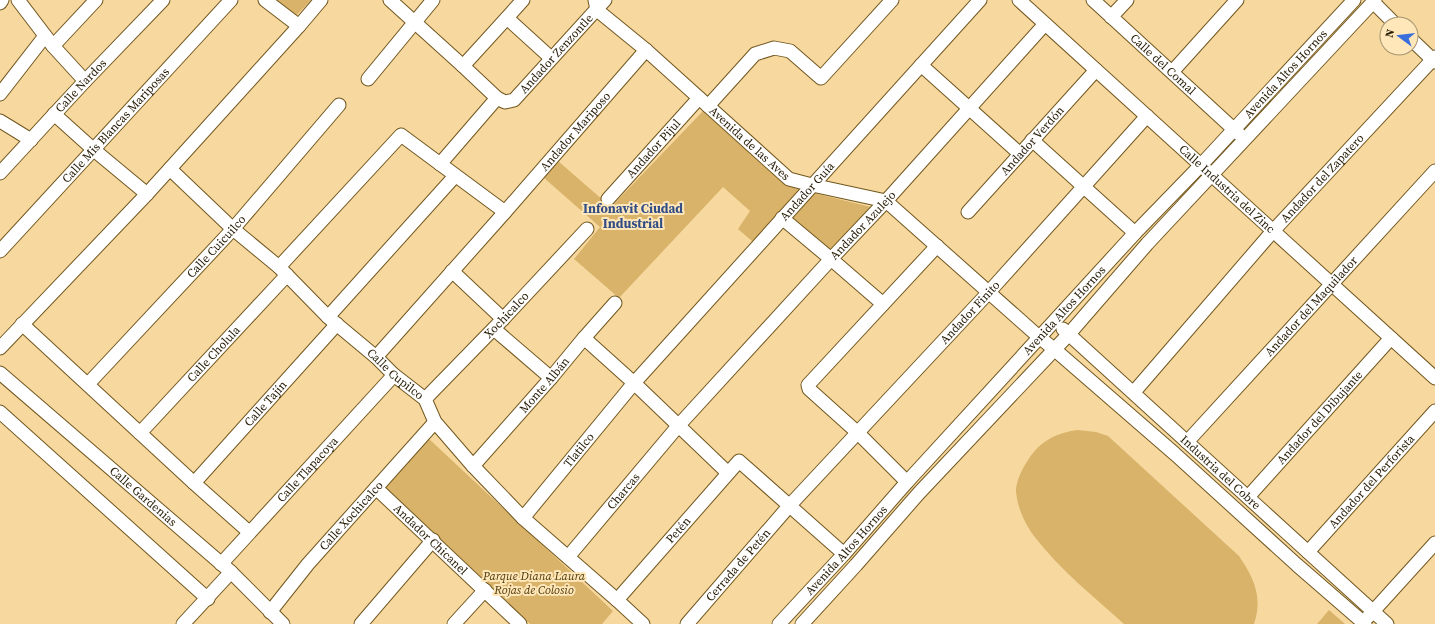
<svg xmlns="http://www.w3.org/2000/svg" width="1435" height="624" font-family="'Source Serif 4',serif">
<rect width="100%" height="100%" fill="#f7d9a0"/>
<!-- green -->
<path fill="#d8b369" d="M267 0H311L293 19Z
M703 111 784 184 801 190 871 207 823 259 774 219 753 242 738 229 750 211 723 187 619 298 574 259 600 227 544 178 558 161 611 207Z
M1078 430 1096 432 1108 436 1239 556C1254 578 1263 597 1254 624H1124C1093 596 1059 569 1034 536 1025 524 1017 507 1016 491 1016 481 1022 469 1028 460 1040 441 1056 433 1078 430Z
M428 438 613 611 602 624H530L385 487Z
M1329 610 1345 624H1317Z"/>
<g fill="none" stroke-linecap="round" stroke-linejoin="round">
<!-- minor casing -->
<g stroke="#71571f" stroke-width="15">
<g id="minor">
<path d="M18 0 53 46 85 81"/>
<path d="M265 0 299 26"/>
<path d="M390 0 463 66 497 98"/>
<path id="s1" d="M595 0 597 10 646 50 789 179 812 185 886 201 1039 337 1054 349 1175 454 1297 565 1365 624"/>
<path id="s2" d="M1019 0 1435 378"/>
<path id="s3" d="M1093 0 1239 134"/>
<path d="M1373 2 1395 24"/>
<path d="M0 3 2 0"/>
<path d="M1111 17 1127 0"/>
<path d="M507 18 551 58"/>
<path d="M1411 39 1435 62"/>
<path d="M53 46 96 0"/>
<path d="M921 65 1020 154"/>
<path d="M463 66 523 0"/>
<path d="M1172 72 1237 0"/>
<path d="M368 79 433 0"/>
<path d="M0 94 45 36"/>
<path d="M708 106 755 54 774 48 790 51 821 78 892 0"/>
<path d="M54 114 94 150 147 194"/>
<path d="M0 121 31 140"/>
<path d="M1032 140 1135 233"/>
<path id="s4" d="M440 164 497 98 505 102 514 100 605 0"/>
<path id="s5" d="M170 169 233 229 279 267 328 317 376 357 394 375 425 399 435 422 473 466 523 518 617 600 643 624"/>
<path id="s6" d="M0 173 85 81 163 0"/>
<path id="s7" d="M608 199 699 98"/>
<path id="s8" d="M968 212 1096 70"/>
<path d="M782 218 831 259 883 304"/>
<path id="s9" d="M0 251 231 0"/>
<path d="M279 267 401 135 505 212"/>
<path d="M452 271 503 319"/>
<path d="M328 317 455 176"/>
<path d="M22 324 194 483 249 532"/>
<path d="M494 329 551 378"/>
<path id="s10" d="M1063 329 1387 624"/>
<path d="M584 338 634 383 728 473"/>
<path d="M0 348 147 194 299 26 321 0"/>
<path id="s11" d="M376 357 505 212 646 50"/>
<path id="s12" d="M0 373 231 572 283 624"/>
<path id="s13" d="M88 384 233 229 339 105"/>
<path id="s14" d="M1134 392 1273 231 1435 57"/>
<path id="s15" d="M425 399 503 319 587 229"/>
<path d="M0 412 208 599"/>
<path id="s16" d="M140 433 287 275"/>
<path id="s17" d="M1187 442 1435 171"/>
<path id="s18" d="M473 466 551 378 584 338 615 303"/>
<path d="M907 482 858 433 809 389 808 385 937 246"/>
<path id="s19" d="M194 483 337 324"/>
<path id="s20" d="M376 488 520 624"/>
<path id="s21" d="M1248 497 1391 338"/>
<path id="s22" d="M523 518 634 383 980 0"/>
<path id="s23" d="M1308 552 1435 411"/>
<path id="s24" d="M568 557 679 425 831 259 886 201 1045 24"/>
<path id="s25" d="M221 564 394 375"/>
<path id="s26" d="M617 600 739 461 844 554"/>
<path id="s27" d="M270 612 308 564 435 422"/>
<path d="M1368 617 1435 543"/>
<path d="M183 624 231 572"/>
<path d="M361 624 433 540"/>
<path d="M454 624 485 590"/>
<path id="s28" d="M687 624 790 505 989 292 1147 116"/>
<path id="s29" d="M779 624 844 554 907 482 1135 233 1201 165 1354 0"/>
<path d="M802 624 856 565 919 493 1069 334 1147 244 1375 0"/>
</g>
</g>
<!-- minor -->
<use href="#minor" stroke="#fff" stroke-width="13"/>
</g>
<g text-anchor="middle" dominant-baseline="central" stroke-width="4" stroke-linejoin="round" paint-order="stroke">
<!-- street labels -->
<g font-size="12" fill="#241903" stroke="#ffe7ba">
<text stroke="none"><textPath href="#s4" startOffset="168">Andador Zenzontle</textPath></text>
<text stroke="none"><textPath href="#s3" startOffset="95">Calle del Comal</textPath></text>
<text stroke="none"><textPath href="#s29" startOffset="748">Avenida Altos Hornos</textPath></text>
<text stroke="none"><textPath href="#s6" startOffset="119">Calle Nardos</textPath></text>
<text stroke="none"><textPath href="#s9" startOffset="171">Calle Mis Blancas Mariposas</textPath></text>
<text stroke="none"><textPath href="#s11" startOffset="301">Andador Mariposo</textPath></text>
<text stroke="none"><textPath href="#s8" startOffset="96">Andador Verdón</textPath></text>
<text stroke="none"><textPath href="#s1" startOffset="213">Avenida de las Aves</textPath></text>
<text stroke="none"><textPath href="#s7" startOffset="68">Andador Pijul</textPath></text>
<text stroke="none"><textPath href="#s14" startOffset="285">Andador del Zapatero</textPath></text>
<text stroke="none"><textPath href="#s2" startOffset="281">Calle Industria del Zinc</textPath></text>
<text stroke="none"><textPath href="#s22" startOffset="433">Andador Guía</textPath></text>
<text stroke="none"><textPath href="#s24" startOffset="444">Andador Azulejo</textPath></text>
<text stroke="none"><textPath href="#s13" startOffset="188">Calle Cuicuilco</textPath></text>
<text stroke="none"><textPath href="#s17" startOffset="184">Andador del Maquilador</textPath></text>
<text stroke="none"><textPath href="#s29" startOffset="424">Avenida Altos Hornos</textPath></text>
<text stroke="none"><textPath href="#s28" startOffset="421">Andador Finito</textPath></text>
<text stroke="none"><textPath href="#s15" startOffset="117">Xochicalco</textPath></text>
<text stroke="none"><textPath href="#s16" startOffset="108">Calle Cholula</textPath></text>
<text stroke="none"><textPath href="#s5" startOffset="305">Calle Cupilco</textPath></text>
<text stroke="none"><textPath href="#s18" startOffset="108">Monte Albán</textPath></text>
<text stroke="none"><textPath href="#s19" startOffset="107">Calle Tajín</textPath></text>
<text stroke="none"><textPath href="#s21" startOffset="107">Andador del Dibujante</textPath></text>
<text stroke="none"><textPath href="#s22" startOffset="88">Tlatilco</textPath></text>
<text stroke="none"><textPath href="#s25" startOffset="128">Calle Tlapacoya</textPath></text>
<text stroke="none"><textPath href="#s10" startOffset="213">Industria del Cobre</textPath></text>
<text stroke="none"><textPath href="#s23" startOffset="95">Andador del Perforista</textPath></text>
<text stroke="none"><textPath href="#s24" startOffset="86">Charcas</textPath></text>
<text stroke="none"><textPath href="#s12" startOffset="189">Calle Gardenias</textPath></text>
<text stroke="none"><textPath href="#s27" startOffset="126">Calle Xochicalco</textPath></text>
<text stroke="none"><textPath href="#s26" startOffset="93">Petén</textPath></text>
<text stroke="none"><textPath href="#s20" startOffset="75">Andador Chicanel</textPath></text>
<text stroke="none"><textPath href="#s29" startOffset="100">Avenida Altos Hornos</textPath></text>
<text stroke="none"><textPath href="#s28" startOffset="78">Cerrada de Petén</textPath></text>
</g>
<!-- park labels -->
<g font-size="12" font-style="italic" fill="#4e3909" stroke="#ffe7ba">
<text x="534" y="576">Parque Diana Laura<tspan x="534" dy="14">Rojas de Colosio</tspan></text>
</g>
<!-- neighbourhood labels -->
<g font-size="13" font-weight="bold" fill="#314d86" stroke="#ffe7ba">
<text x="633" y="208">Infonavit Ciudad<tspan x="633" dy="15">Industrial</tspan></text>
</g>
</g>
<!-- north arrow -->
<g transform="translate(1399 36) rotate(285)"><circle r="19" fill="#ffe7ba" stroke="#a79571"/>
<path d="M0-3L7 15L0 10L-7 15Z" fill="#3a6edd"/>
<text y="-6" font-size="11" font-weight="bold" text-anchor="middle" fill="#241903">N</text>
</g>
</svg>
